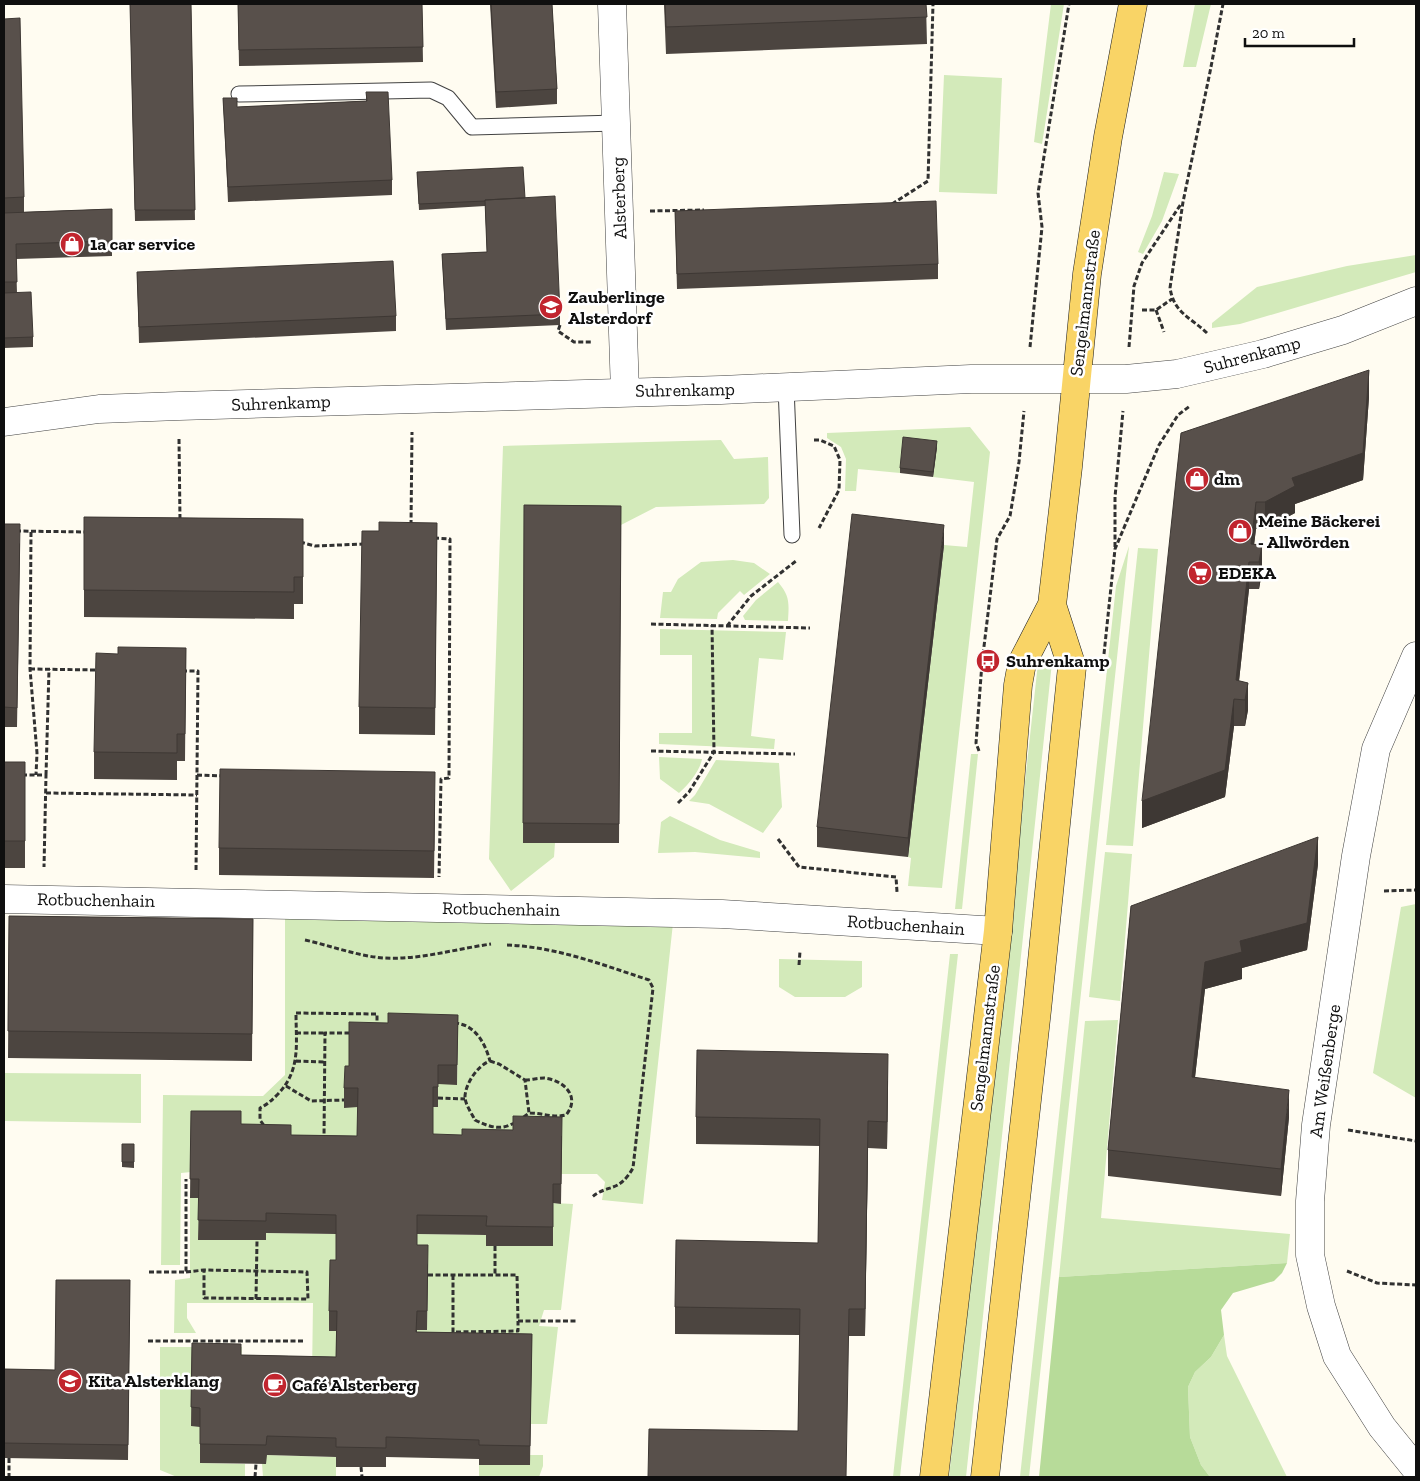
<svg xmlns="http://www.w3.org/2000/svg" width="1420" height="1481" font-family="'Zilla Slab',serif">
<rect width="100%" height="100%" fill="#fffcf1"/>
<!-- green -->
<path fill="#d3eaba" d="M1051 4H1064L1042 144 1034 142Z
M1195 4H1211L1196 67H1183Z
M944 75 1002 78 997 194 939 192Z
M1164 172 1179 174 1162 221 1143 254 1138 252 1152 216Z
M1416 255V272L1240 324 1212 328V323L1257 287 1347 266Z
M970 427 990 452 942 888 908 886 911 858 908 857 944 545 967 547 974 482 933 477 937 447 903 443 900 473 858 469 856 491H845L846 459 841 447 827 438V433Z
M721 440 734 459 768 457 769 498 764 504 656 507 621 525H524L523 842 555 843 554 857 511 891 489 859 503 446Z
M1129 546 1029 1477H1020L1116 586Z
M1138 548 1158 549 1133 846 1106 845Z
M733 560 754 563 770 574 744 595 740 591 718 613 717 619 660 618 663 592H671L678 579 701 562Z
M778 582C790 596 789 603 788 621L745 620 743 616 756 600Z
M660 629 786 632 783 660 759 658 751 736 775 739 774 749 659 744V733H692V655H660Z
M1052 662 966 1477H949L1038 663Z
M971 754H978L962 909H955Z
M659 757 702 759C700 771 688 785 679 793L660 779Z
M716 760 779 763 782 807 763 833 709 804 689 801 695 795Z
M670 816 720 840 760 852V858L695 852 658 853 661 822Z
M1105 852 1132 854 1120 1001 1089 997Z
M1416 904V1098L1373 1073 1401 907Z
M285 919 673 923 643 1204 602 1200 605 1182 597 1174H562L433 1154V1107H438V1084H457L458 1034 349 1086 344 1107H358L357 1156 181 1173 180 1265H161L163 1095 263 1096 285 1075Z
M950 954H958L900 1477H893Z
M779 959 862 961V987L845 997H795L779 987Z
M1118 1020 1101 1218 1290 1234 1287 1263 1059 1277 1085 1021Z
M4 1073 141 1074V1123L4 1121Z
M190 1198H199V1240H266V1233L336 1234V1280L329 1330 337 1331 336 1376 312 1375 313 1303H187V1318L196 1333H174L175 1280 190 1278Z
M553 1203 573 1204 561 1310H544L539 1326 558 1327 547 1424H531V1353L416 1352 417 1330H427L428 1265 417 1264V1234L487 1235V1246H553Z
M1224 1335 1227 1356 1287 1477H1210L1201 1465 1190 1437 1188 1387 1195 1372 1211 1357Z
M160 1347H242L241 1363 200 1427V1463L245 1464V1477H177L160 1470Z
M267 1455 336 1457V1477H263L262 1464Z
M530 1455H543V1466L539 1477H479V1465H530Z"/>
<!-- forest -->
<path fill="#b7db99" d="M1287 1263 1282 1273 1274 1281 1233 1293 1221 1310 1224 1335 1211 1357 1195 1372 1188 1387 1190 1437 1201 1465 1210 1477H1039L1059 1277Z"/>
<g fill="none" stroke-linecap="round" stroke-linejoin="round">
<!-- service casing -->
<g stroke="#424242" stroke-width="17">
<path id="service" d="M239 94 431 90 448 98 472 127 616 123
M786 387 792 535"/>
</g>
<!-- minor casing -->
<g stroke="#424242" stroke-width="29">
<path id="minor" d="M612 4 625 392
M4 422 99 409 179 406 721 390 971 379H1126L1177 374 1263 354 1343 330 1416 301
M1416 656 1376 749 1356 856 1316 1125 1310 1201V1255L1321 1306 1337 1356 1382 1427 1416 1469
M4 899 722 914 998 931"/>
</g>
<!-- primary casing -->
<g stroke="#202020" stroke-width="29">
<path id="primary" d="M934 1477 998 931 1018 685 1022 663 1052 605 1068 467 1087 274 1108 137 1133 4
M985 1477 1037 1010 1072 667 1052 605"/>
</g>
<!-- path -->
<path stroke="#313131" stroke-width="3" stroke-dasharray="5 2.5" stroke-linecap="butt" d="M892 204 928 181 933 4
M650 211 704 210
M1142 310H1156L1172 299
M1156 310 1164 332
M560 325 558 331 574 342H592
M1207 333C1190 317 1174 313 1170 288L1183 202 1210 72 1223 4
M1030 347 1042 227 1038 193 1069 4
M1129 347 1134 286 1142 263 1181 204
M179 439 180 520
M814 440H820L834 446 840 460 839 490 819 528
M411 525 412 432
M16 531 88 532
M31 532 30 669 37 753 36 775
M434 538 450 539 449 778 441 779 439 877
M300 542 315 546 363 544
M1115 547V497L1123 411
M651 624 810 628
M727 626 751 596 796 561
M1104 654 1115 549 1159 445 1178 415 1190 406
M30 669 98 670
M182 671H198L196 872
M651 751 795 754
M979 751 976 743 982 663 997 539 1010 516 1019 462 1024 411
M22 775H46L44 867
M46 775 49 669
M197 775 223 776
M46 793 197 795
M678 803 689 792 714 752 712 625
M778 839 799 867 896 877 897 892
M1384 891 1416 890
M305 940C332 946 357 956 384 958 420 960 455 949 491 944
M507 945C557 947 603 965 649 980L653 988 633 1168C618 1194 608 1183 591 1198
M799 965 800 951
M296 1013 377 1014V1033H325L324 1137H272L260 1120V1108C268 1104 272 1100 278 1094 301 1070 296 1044 296 1013Z
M454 1023C475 1024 485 1043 490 1061
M296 1033H325
M296 1061 325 1062
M490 1061 499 1064 525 1080 529 1113C508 1129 499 1132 475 1120 472 1114 465 1104 465 1097 465 1084 478 1065 490 1061Z
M525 1080C531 1080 538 1078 544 1078 564 1080 581 1097 566 1115 553 1118 542 1113 529 1113
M286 1086 311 1101 344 1100
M438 1098 465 1099
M1348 1130 1416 1141
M495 1246V1275
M1347 1271 1377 1283 1416 1285
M149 1272H186V1179
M186 1272 204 1270 307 1272 308 1299 204 1298V1270
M428 1275H517L518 1321H576
M453 1275V1332L518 1331V1321
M256 1299 257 1241
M148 1341H305
M9 1458V1477
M361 1467 362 1477
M255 1477 256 1464"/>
<!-- service -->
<use href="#service" stroke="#fff" stroke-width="15"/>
<!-- minor -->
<use href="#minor" stroke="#fff" stroke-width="28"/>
<!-- primary -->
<use href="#primary" stroke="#f9d466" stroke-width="28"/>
</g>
<!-- wall -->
<path fill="#4c4540" d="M130 4H191L195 220 135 221Z
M238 4H422L423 62 239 66Z
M490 4H552L557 89V104L496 108Z
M664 4H926L927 44 666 54Z
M4 19 24 197V212L112 209V256L16 259 17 293 33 337V347L4 348Z
M366 92 392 180V195L228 202 223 98 237 107 366 101Z
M417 172 525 198 560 314V325L446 330 442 254 487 252 485 206 419 210Z
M675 211 938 264V279L677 289Z
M137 272 396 316V331L139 343Z
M1369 397 1363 480 1295 504V513L1265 529H1256L1254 544 1262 545V572L1259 589H1249L1239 681 1248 683V710L1245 726H1234L1225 797 1142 828 1181 433Z
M937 447 933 477 900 473V468Z
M524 505 621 506 619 843H523Z
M84 517 303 519V604H294V619L84 617Z
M437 523 435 735 359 734V707L379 531Z
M4 524 20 544 17 727H4Z
M944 545 908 857 817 847V827Z
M186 648 185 761H177V780L94 779V752L118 654Z
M4 762H25V868H4Z
M435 799 434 878 219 875V848Z
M1318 864 1307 950 1242 968V979L1205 989 1195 1077 1289 1117 1281 1196 1108 1176V1150L1131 906Z
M9 916 253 919 252 1061 8 1058Z
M458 1015 457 1085 438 1084V1107H433V1135L562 1136 561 1204 553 1203V1246H486V1235L417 1234V1245L428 1265 427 1330H417V1332L532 1334 530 1465H479V1459L386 1457V1467H336V1457L267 1455 266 1464 200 1463V1427L191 1426 192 1343 241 1355 336 1357V1331H329V1311L336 1260V1234L266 1233V1240H198L199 1198H190L191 1111 241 1124 291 1135 357 1136 358 1107 344 1108V1088L349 1066 388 1023Z
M888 1081 887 1149 868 1148 865 1336H849L798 1431 800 1335 675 1334V1307L818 1243 820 1146 696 1144V1117Z
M122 1144H134V1168L122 1167Z
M130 1280 128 1460 4 1458V1369L55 1370Z"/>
<!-- shaded-wall -->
<path fill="#3e3834" d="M1369 370V397L1363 480 1295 504V513L1265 529V502L1292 478Z
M937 441V447L933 477V472Z
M1256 502V529L1252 562 1251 544Z
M944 525V545L908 857V838Z
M1262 545V572L1259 589V562Z
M1249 562V589L1237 699 1236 680Z
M1248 683V710L1245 726V700Z
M1234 699V726L1225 797 1142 828V801Z
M1318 837V864L1307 950 1242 968V979L1205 989 1192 1104V1077L1205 962 1240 941Z
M888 1054V1081L887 1149V1122Z
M1289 1090V1117L1281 1196V1169Z
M868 1121V1148L865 1336V1309Z"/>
<!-- building -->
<path fill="#58504b" stroke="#3e3834" d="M130 4H191L195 210H135Z
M238 4H422L423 47 239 50Z
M491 4H552L557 89 496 92Z
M665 4H926L927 17 666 27Z
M20 18 24 197 4 198V19Z
M366 92H388L392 180 228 187 223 98H237V107L367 101Z
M523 167 525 198 485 200V201L419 204 417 172Z
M555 196 560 314 446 319 442 254 487 252 485 200Z
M936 201 938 264 677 274 675 211Z
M112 209V241L16 244 17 282H4V213Z
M393 261 396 316 139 327 137 272Z
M31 292 33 337 4 338V293Z
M1369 370 1363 453 1292 478 1295 486 1265 502H1256L1251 544 1262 545 1259 562H1249L1236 680 1248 683 1245 700 1234 699 1225 770 1142 801 1181 433Z
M903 437 937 441 933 472 900 468Z
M524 505 621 506 619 824 523 823Z
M852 514 944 525 908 838 817 827Z
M84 517 303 519V577H294V592L84 590Z
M379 522 437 523 435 708 359 707 362 531H379Z
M4 524H20L17 708 4 707Z
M118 647 186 648 185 734H177V753L94 752 96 653 118 654Z
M4 762H25V841H4Z
M220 769 435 772 434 851 219 848Z
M1318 837 1307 923 1240 941 1242 952 1205 962 1192 1077 1289 1090 1281 1169 1108 1150 1131 906Z
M9 916 253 919 252 1034 8 1031Z
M388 1013 458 1015 457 1065H438V1087H433V1134L462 1135V1129L513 1130V1116L562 1117 561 1184H553V1227L486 1226 487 1216 417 1215V1245H428L427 1311H417L416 1332 532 1334 530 1446 479 1445V1440L386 1437V1448L336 1447V1438L267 1436 266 1445 200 1444V1408L191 1407 192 1343 241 1344V1355L336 1357 337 1311H329L330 1260H336V1215L266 1213V1221L198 1220 199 1179H190L191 1111H241V1124L291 1125V1135L357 1136 358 1088H344L345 1066H349V1022L388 1023Z
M697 1050 888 1054 887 1122 868 1121 865 1309H849L846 1477H648L649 1429 798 1431 800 1309 675 1307 676 1240 818 1243 820 1119 696 1117Z
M122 1144H134V1162H122Z
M56 1280H130L128 1445 4 1443V1369L55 1370Z"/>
<!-- icons -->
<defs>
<g id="shop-disc" transform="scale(1.25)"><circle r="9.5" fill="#c1252e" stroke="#fff"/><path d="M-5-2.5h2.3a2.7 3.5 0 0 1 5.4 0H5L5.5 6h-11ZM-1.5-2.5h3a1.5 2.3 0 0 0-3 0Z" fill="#fff"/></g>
<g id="school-disc" transform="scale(1.25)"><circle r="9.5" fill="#c1252e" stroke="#fff"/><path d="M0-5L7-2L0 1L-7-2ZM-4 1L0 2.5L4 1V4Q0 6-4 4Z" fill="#fff"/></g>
<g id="supermarket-disc" transform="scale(1.25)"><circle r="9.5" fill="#c1252e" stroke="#fff"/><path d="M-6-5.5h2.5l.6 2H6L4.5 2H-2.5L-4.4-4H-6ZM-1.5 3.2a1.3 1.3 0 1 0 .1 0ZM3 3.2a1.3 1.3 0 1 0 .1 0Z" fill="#fff"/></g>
<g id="bus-disc" transform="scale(1.25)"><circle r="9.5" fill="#c1252e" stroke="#fff"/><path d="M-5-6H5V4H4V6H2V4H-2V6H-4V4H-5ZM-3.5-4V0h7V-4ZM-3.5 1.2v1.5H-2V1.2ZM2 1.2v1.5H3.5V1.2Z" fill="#fff"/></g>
<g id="cafe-disc" transform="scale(1.25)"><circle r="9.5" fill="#c1252e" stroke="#fff"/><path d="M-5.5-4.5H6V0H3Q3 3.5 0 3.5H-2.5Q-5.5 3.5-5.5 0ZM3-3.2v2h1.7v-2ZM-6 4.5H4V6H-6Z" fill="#fff"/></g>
</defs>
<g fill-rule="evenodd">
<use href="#shop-disc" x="72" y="244"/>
<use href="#school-disc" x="551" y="307"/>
<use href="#shop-disc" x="1197" y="479"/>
<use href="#shop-disc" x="1240" y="531"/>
<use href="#supermarket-disc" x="1200" y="573"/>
<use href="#bus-disc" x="988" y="661"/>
<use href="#school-disc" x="70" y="1381"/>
<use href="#cafe-disc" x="275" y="1385"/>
</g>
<g text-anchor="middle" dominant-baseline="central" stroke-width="5" stroke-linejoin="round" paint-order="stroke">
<!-- street labels -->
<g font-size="18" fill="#0f0f0f" stroke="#fff">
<text transform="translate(619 198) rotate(-92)">Alsterberg</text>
<text transform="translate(1085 303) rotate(-83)">Sengelmannstraße</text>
<text transform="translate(1252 355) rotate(-15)">Suhrenkamp</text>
<text transform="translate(685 390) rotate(-1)">Suhrenkamp</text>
<text transform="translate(281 403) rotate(-2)">Suhrenkamp</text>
<text transform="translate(96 900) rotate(1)">Rotbuchenhain</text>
<text transform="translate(501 909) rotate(1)">Rotbuchenhain</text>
<text transform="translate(906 925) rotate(4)">Rotbuchenhain</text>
<text transform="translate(985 1038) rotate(-83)">Sengelmannstraße</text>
<text transform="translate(1325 1071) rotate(-82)">Am Weißenberge</text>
</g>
<!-- poi labels -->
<g font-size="18" font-weight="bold" fill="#0f0f0f" stroke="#fff" text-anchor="start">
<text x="90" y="244">1a car service</text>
<text x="568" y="297">Zauberlinge<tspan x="568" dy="21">Alsterdorf</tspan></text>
<text x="1214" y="479">dm</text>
<text x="1258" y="521">Meine Bäckerei<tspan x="1258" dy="21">- Allwörden</tspan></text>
<text x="1218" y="573">EDEKA</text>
<text x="1006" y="661">Suhrenkamp</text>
<text x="88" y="1381">Kita Alsterklang</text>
<text x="292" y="1385">Café Alsterberg</text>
</g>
</g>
<!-- border -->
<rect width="1420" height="1481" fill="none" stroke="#0f0f0f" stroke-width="10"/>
<!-- scale -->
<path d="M1245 38v8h109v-8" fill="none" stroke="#0f0f0f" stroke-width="2.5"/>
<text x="1252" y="38" font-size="15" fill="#0f0f0f" stroke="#ffffff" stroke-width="4" paint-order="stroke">20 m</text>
</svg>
